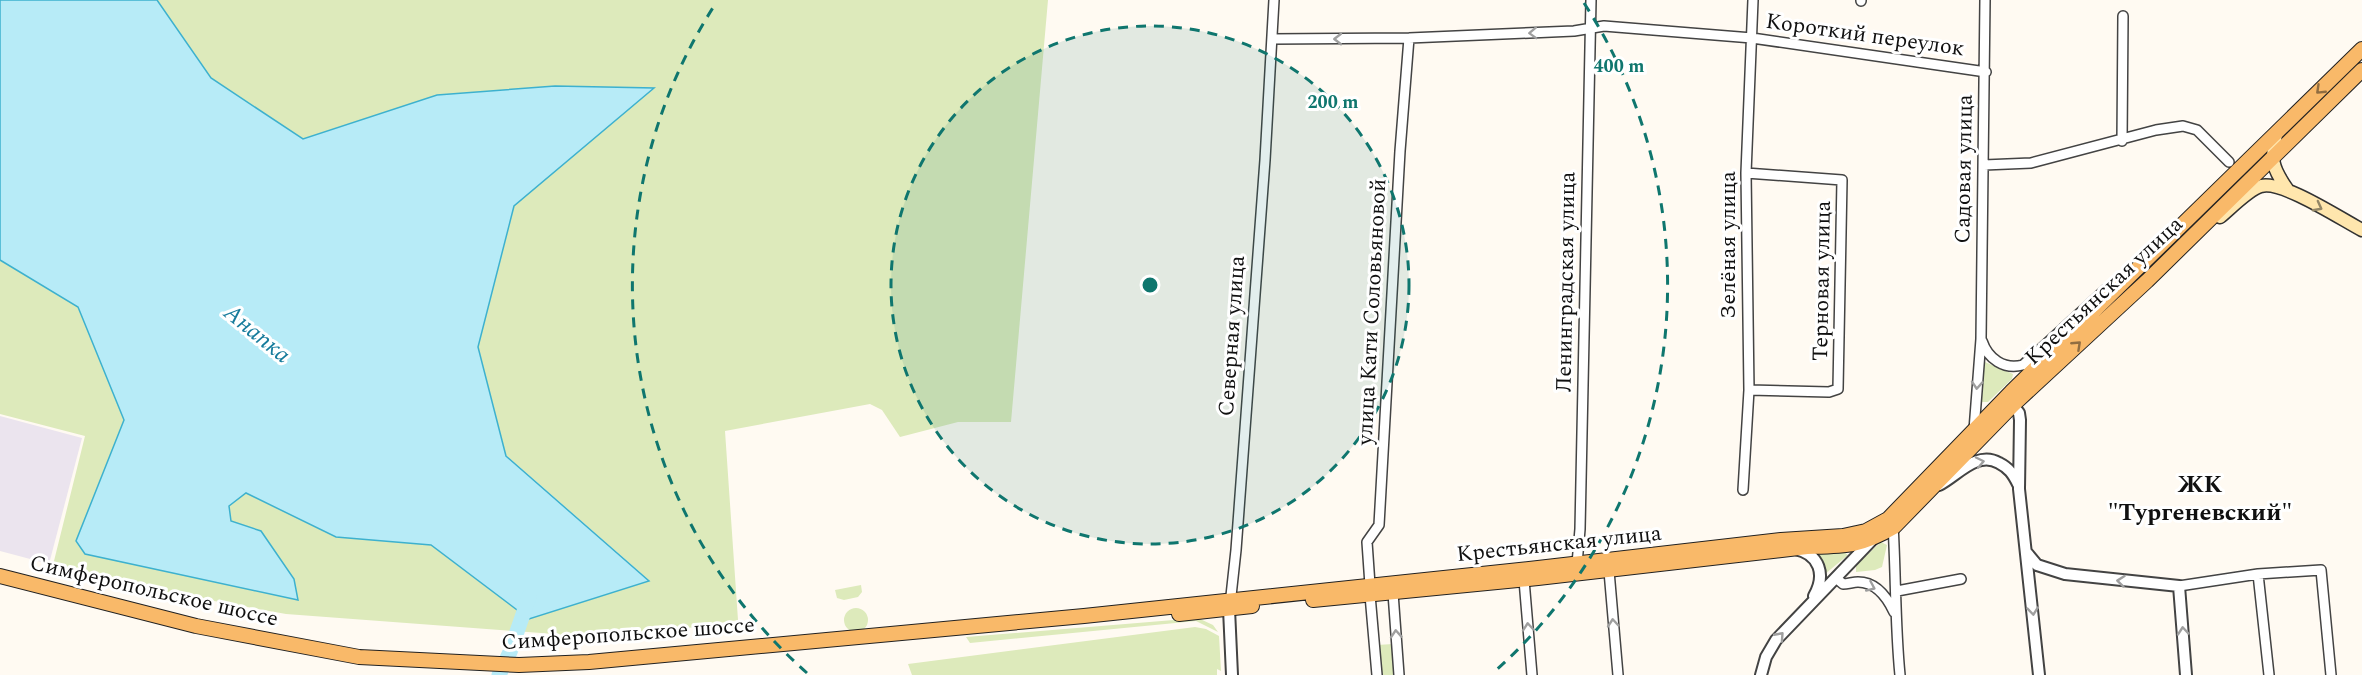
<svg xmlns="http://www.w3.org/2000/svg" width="2362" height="675" font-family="Spectral,serif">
<rect width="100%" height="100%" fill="#fffaf2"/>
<!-- industrial -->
<path fill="#ebe4ee" d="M0 416 82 438 49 564 0 551Z"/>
<!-- green -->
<path fill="#ddeabb" d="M157 0H1048L1011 422H958L900 437 882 410 870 404 725 431 738 620 620 639 286 614 70 575 53 565 85 436 0 414V260L78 307 124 420 76 541 297 600 294 579 261 531 231 521 228 506 246 493 336 537 431 545 529 619 649 580 506 455 478 347 514 206 653 88 555 86 437 95 303 139 211 78Z
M1985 362 2013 374 2012 379 1988 402H1982L1980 400 1982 363Z
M1881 542 1887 545 1882 567 1875 570 1856 572V565Z
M1820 552H1844L1848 555 1825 574 1818 557Z
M861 585 862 592 858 597 844 600 837 598 835 590Z
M844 620a12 12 0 1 1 24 0a12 12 0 1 1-24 0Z
M1198 618 1213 625 1218 632 1196 621 970 643 966 637Z
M1195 627 1206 629 1219 636 1221 671 1217 669V675H912L908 664Z
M1393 644 1396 675H1379L1377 645Z"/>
<!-- water -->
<path fill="#b7ebf7" stroke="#3db1ce" stroke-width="1.5" d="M0 0H157L211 78 303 139 437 95 555 86 654 88 514 206 478 347 506 456 649 581 529 619 431 545 336 537 246 493 229 506 231 521 261 531 294 579 298 600 85 554 76 541 124 420 78 307 0 260Z"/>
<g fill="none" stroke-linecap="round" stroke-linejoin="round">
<!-- river -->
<path stroke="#b7ebf7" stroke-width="15" d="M499 675 510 652 529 597"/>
<!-- minor casing -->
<g stroke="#434343" stroke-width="12">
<path id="minor" d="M1861 1V0
M1272 39 1409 38 1574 31 1604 26 1752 38 1986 72
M2122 141 2123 16
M1984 165 2031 163 2156 130 2183 126 2197 130 2229 162
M1746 173 1842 180 1838 389 1829 392 1749 390
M1982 341C1988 359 2004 370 2023 365L2105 290 2118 281
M1974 430 1981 339 1985 0
M1743 490 1749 390 1746 173 1753 0
M1893 525C1896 575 1895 625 1900 675
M1577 564 1580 529 1591 0
M1609 571 1618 675
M2258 574 2269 675
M1836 578 1843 584C1848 584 1853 582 1858 582 1876 582 1887 597 1894 612
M1524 580 1532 675
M1370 585 1367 542 1379 525 1400 151 1409 38
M2179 586 2258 574 2321 570 2331 675
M1897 591 1961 579
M1393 593 1399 675
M1370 595 1377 675
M1230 605 1236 550 1265 160 1274 0"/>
</g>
<!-- tertiary casing -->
<g stroke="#434343" stroke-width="14">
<path id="tertiary" d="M2013 405 2019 413 2020 420 2019 489 2039 675
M1939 485C1957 476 1977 450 1999 463 2009 468 2013 474 2018 484
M1795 549C1820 554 1826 575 1814 596
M2027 553 2037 565 2065 574 2179 586 2186 675
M1229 609 1232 675
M1761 675 1766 657 1776 640 1872 540"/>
</g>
<!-- secondary casing -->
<g stroke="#323232" stroke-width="15">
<path id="secondary" d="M2276 134C2271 160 2271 166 2287 189
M2220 217C2230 209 2249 189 2261 186 2282 180 2341 219 2362 230"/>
</g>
<!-- primary casing -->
<g stroke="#212121" stroke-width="16">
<path id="primary" d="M0 576 196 626 359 657 519 665 589 662 1084 616 1538 568 1781 540 1843 536 1866 531 1888 519 2011 392 2362 49
M1313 600 1538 578 1807 547C1844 546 1860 547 1894 527L2013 405 2147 281 2362 70
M1179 614 1252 606"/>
</g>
<!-- minor -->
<use href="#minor" stroke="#fff" stroke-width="9"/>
<!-- tertiary -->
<use href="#tertiary" stroke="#fff" stroke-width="10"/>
<!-- secondary -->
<use href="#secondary" stroke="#ffe6ad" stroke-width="12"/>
<!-- primary -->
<use href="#primary" stroke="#f9b969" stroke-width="14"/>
</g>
<!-- one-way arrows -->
<defs><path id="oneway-chevron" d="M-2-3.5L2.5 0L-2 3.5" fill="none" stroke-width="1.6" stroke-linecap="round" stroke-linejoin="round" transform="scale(1.5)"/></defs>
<g stroke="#9f9f9f">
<use href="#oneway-chevron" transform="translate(1533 33) rotate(178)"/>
<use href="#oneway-chevron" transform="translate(1338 39) rotate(180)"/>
<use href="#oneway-chevron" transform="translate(1977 385) rotate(94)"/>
<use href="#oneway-chevron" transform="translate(1980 462) rotate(-12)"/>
<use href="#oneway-chevron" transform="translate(2121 581) rotate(-174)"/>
<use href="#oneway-chevron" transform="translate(1871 587) rotate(24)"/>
<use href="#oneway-chevron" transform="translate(2033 611) rotate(84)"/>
<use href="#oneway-chevron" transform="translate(1613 623) rotate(-95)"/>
<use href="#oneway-chevron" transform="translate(1528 627) rotate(-95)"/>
<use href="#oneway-chevron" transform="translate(2183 631) rotate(-95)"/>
<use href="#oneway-chevron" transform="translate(1396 634) rotate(-94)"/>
<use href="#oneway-chevron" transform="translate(1780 636) rotate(-48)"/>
</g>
<g stroke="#906d41">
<use href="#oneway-chevron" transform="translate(2320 90) rotate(136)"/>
<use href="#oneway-chevron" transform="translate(2077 345) rotate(-43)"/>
</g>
<use stroke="#938666" href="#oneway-chevron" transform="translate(2318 207) rotate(28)"/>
<!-- distance rings -->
<circle cx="1150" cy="285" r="259" fill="#0f766e" fill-opacity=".12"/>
<g fill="none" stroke="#0f766e" stroke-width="3" stroke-dasharray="10 8">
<circle cx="1150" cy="285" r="259"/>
<path d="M807 673A518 518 0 0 1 716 3M1584 3A518 518 0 0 1 1493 673"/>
</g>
<g text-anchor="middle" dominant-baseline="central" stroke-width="6" stroke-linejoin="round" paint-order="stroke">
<!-- street labels -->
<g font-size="22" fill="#101010" stroke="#fff">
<text transform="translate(1865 35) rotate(8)">Короткий переулок</text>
<text transform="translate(1964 169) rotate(-89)">Садовая улица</text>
<text transform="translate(1728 245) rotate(-90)">Зелёная улица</text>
<text transform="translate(1822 281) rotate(-89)">Терновая улица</text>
<text transform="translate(1566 282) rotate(-89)">Ленинградская улица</text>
<text transform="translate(2104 291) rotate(-43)">Крестьянская улица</text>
<text transform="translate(1372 312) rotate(-87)">улица Кати Соловьяновой</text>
<text transform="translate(1232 336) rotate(-86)">Северная улица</text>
<text transform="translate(1559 544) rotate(-6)">Крестьянская улица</text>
<text transform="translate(154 591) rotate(13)">Симферопольское шоссе</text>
<text transform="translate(628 634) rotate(-4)">Симферопольское шоссе</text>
</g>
<!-- water labels -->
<g font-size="24" font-style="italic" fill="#177c9c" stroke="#fff">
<text transform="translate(257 334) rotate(39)">Анапка</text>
</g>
<!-- neighbourhood labels -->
<g font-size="24" font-weight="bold" fill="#101010" stroke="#fff">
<text x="2200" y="485">ЖК<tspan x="2200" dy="28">"Тургеневский"</tspan></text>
</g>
</g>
<circle cx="1150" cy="285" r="9" fill="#0f766e" stroke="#fff" stroke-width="3"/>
<g font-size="18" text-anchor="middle" font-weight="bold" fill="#0f766e" stroke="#fff" stroke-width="6" stroke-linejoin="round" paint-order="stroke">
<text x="1619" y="72">400 m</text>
<text x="1333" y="108">200 m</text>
</g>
</svg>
